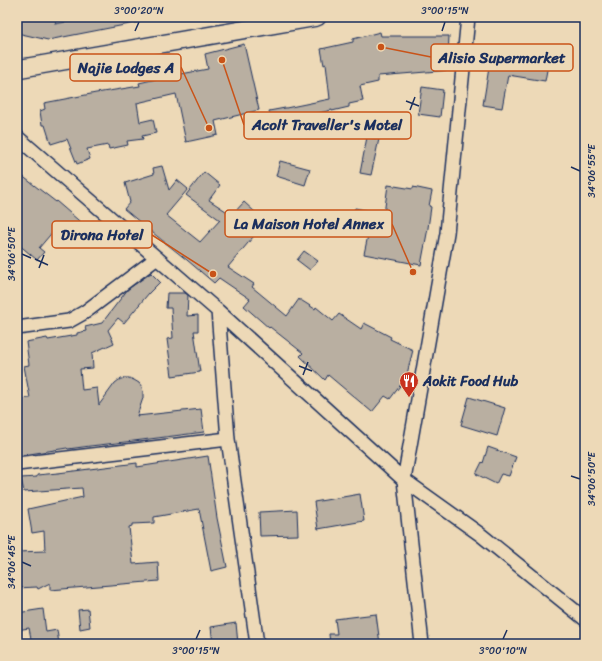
<svg xmlns="http://www.w3.org/2000/svg" width="602" height="661" font-family="Sriracha,sans-serif">
<rect width="100%" height="100%" fill="#edd9b7"/>
<filter id="ink" filterUnits="userSpaceOnUse"><feTurbulence type="fractalNoise" baseFrequency=".025" numOctaves="2"/><feDisplacementMap in="SourceGraphic" scale="8" xChannelSelector="R" yChannelSelector="G"/><feConvolveMatrix kernelMatrix="1 2 1 2 8 2 1 2 1" color-interpolation-filters="sRGB"/></filter>
<g filter="url(#ink)">
<!-- building -->
<path fill="#b9afa1" stroke="#1b2f5e" d="M17 17H57L55 24 92 17H139L140 22 48 40 17 33Z
M380 32 381 36H449L448 57H449L450 70 378 76V82L360 86 363 101 349 104V107L332 111V110L288 120V121L272 125 269 111 285 108H286L330 99 326 64 324 65 321 49 353 42V39Z
M244 44 259 110 215 121 218 135 186 142 176 94 137 103 140 122 153 119 156 133 142 136 143 139 127 141 128 145 109 149 108 145 87 149 90 159 77 164 67 139 51 144 45 125H42L40 111 45 109 44 103 96 93 140 86 139 83 165 77 208 69 205 54Z
M492 49 549 59 545 81 508 75 502 108 483 105Z
M422 87 443 90 440 117 418 114Z
M367 137 379 139 371 175 360 173Z
M280 161 310 169 305 185 276 176Z
M162 166 169 190 177 180 188 189 166 215 200 242 220 220 186 195 204 172 220 185 209 200 232 215 244 202 268 224 261 233 258 231 228 267 254 284 252 287 287 316 299 299 315 309 316 307 333 321 339 314 361 329 364 323 391 337 390 339 413 350 406 378 390 399 385 396 372 412 328 375 325 380 300 356 303 353 270 327 269 328 244 306 250 299 219 278 214 283 187 260 153 233 124 209 130 202 125 183 154 174 153 168Z
M17 172 56 202V201L85 226 71 242 55 229 39 248 44 252 37 260 17 243Z
M388 185 413 189V187L432 191 429 206 431 207 428 228 421 265 364 254 370 226 352 222 355 208 384 214Z
M304 251 318 261 310 270 297 260Z
M151 273 160 282 149 293 124 323 118 318 108 330 114 343 92 353 93 368 80 369 82 390 97 388 99 405 115 383 119 380 124 378H129L134 380 139 383 142 387 143 392V398L137 416 201 409 204 432 134 441 90 446 68 449 67 448 17 456V399L30 398 24 366 29 365 26 342 47 338 48 340 77 335V333L86 331 85 327 102 323 128 289Z
M167 293H185L188 295 187 316 198 315V331H194L200 372 172 376 167 339 173 338 171 308H166Z
M469 397 505 408 497 436 461 425Z
M488 447 516 457 509 476 501 474 496 484 476 474 482 462 483 463Z
M208 456 217 518 227 567 211 571 199 509 154 517V523L132 524V526L129 527 133 564 158 562 159 581 50 590V583L38 589 37 587 17 588V552L45 551 44 531 32 533 28 509 83 497 82 488 24 492 21 478 37 477V475L58 473 137 463V467Z
M360 494 364 521 318 529 314 502Z
M297 510 298 535 260 536 259 512Z
M43 609 46 632 57 630 59 644H32L29 628 17 630V613Z
M88 609 90 627 80 629 78 610Z
M376 614 380 644H330L329 634H337L335 619Z
M236 623 238 644H213L211 627Z"/>
<g fill="none" stroke-linecap="round" stroke-linejoin="round">
<!-- minor casing -->
<g stroke="#1b2f5e" stroke-width="16">
<path id="minor" d="M17 137 218 311 404 480 481 535 585 619
M218 311 228 439 257 644
M17 328 69 321 85 312 157 258
M17 464 228 439
M422 644 404 480 447 233 468 17"/>
</g>
<!-- major casing -->
<g stroke="#1b2f5e" stroke-width="20">
<path id="major" d="M17 69 317 17"/>
</g>
<!-- minor -->
<use href="#minor" stroke="#edd9b7" stroke-width="13"/>
<!-- major -->
<use href="#major" stroke="#edd9b7" stroke-width="17"/>
</g>
</g>
<!-- ticks -->
<path fill="none" stroke="#1b2f5e" stroke-width="1.5" d="M135 31 139 22M442 31 445 22M406 101 419 106M410 110 415 97M571 167 580 171M22 254 31 258M35 259 48 265M39 268 44 255M299 366 312 371M303 375 308 362M571 476 580 479M22 562 31 566M196 639 200 630M503 639 507 630"/>
<!-- icons -->
<defs>
<g id="restaurant-pin" transform="scale(1)"><path d="M0 17L-7.5 6A9.5 9.5 0 1 1 7.5 6Z" fill="#c8321e" stroke="#edd9b7"/><path d="M-5-6h1v4h1v-4h1v4h1v-4h1v5L-1.5 .5V6h-2V.5L-5-1ZM5-6V6H3V1.5H1.5Q1.5-4 5-6Z" fill="#fff"/></g>
</defs>
<g fill-rule="evenodd">
<use href="#restaurant-pin" x="409" y="381"/>
</g>
<g text-anchor="middle" dominant-baseline="central" stroke-width="3" stroke-linejoin="round" paint-order="stroke">
<!-- poi labels -->
<g font-size="14" font-weight="bold" fill="#1b2f5e" stroke="#edd9b7" text-anchor="start">
<text x="423" y="381">Aokit Food Hub</text>
</g>
</g>
<!-- callouts -->
<path fill="none" stroke="#c95318" stroke-width="1.5" d="M381 47L431 57M209 128L181 67M222 60L244 125M413 272L392 224M213 274L152 235"/>
<g fill="#c95318" stroke="#edd9b7" stroke-width="1.5">
<circle cx="381" cy="47" r="4"/>
<circle cx="209" cy="128" r="4"/>
<circle cx="222" cy="60" r="4"/>
<circle cx="413" cy="272" r="4"/>
<circle cx="213" cy="274" r="4"/>
</g>
<g fill="#edd9b7" stroke="#c95318" stroke-width="1.5">
<rect x="431" y="44" width="142" height="27" rx="4"/>
<rect x="70" y="54" width="111" height="27" rx="4"/>
<rect x="244" y="112" width="167" height="27" rx="4"/>
<rect x="225" y="210" width="167" height="27" rx="4"/>
<rect x="52" y="221" width="100" height="27" rx="4"/>
</g>
<g font-size="15" text-anchor="middle" font-weight="bold" fill="#1b2f5e">
<text x="502" y="63">Alisio Supermarket</text>
<text x="126" y="73">Najie Lodges A</text>
<text x="327" y="130">Acolt Traveller's Motel</text>
<text x="309" y="229">La Maison Hotel Annex</text>
<text x="102" y="240">Dirona Hotel</text>
</g>
<!-- margin -->
<rect width="602" height="661" fill="none" stroke="#edd9b7" stroke-width="44"/>
<rect x="22" y="22" width="558" height="617" fill="none" stroke="#1b2f5e" stroke-width="1.5"/>
<g font-size="10" text-anchor="middle" fill="#1b2f5e">
<text x="139" y="14">3°00'20"N</text>
<text x="445" y="14">3°00'15"N</text>
<text transform="translate(591 171) rotate(-90)" y="4">34°06'55"E</text>
<text transform="translate(11 254) rotate(-90)" y="4">34°06'50"E</text>
<text transform="translate(591 479) rotate(-90)" y="4">34°06'50"E</text>
<text transform="translate(11 562) rotate(-90)" y="4">34°06'45"E</text>
<text x="196" y="654">3°00'15"N</text>
<text x="503" y="654">3°00'10"N</text>
</g>
</svg>
